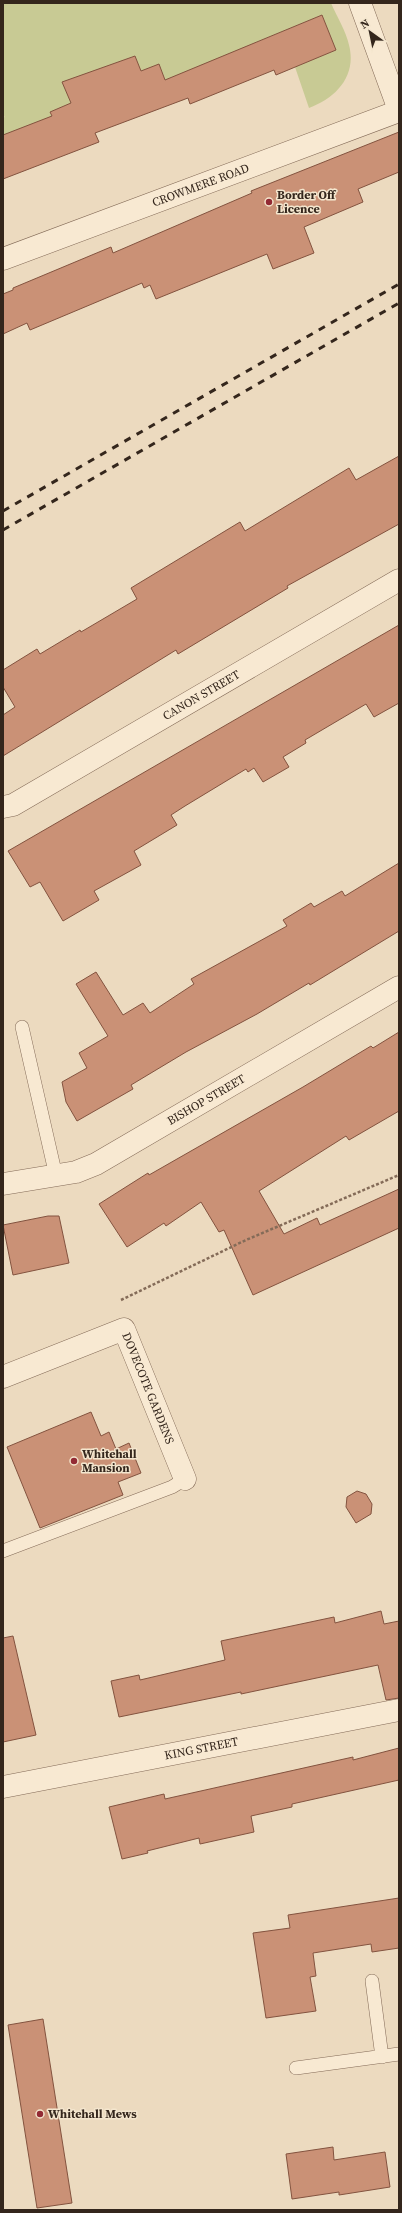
<svg xmlns="http://www.w3.org/2000/svg" width="402" height="2213" font-family="'Source Serif 4',serif">
<rect width="100%" height="100%" fill="#ecdabf"/>
<!-- green -->
<path fill="#c8ca94" d="M3 3H331C337 17 346 31 349 45 357 76 336 98 309 108L295 67 336 50 322 15 174 77 184 100 174 103 159 65 141 71 135 56 108 66 82 99 50 112 55 126 3 146V115L5 118 3 113Z"/>
<!-- building -->
<path fill="#ca9176" stroke="#83533f" d="M322 15 336 50 276 75 274 70 190 104 188 98 95 133 99 142 3 179V135L52 116 50 112 71 103 62 82 135 56 141 71 159 64 165 80Z
M399 132V172L358 189 363 202 304 227 314 253 273 269 267 254 156 299 150 285 144 288 142 283 30 330 27 323 3 334V294L13 290V288L111 247 113 253 252 193 251 191Z
M399 456V524L287 586 288 588 178 654 176 650 3 756V715L15 707 3 687V670L37 649 40 654 80 630 81 632 137 599 131 588 240 522 245 531 349 468 356 480Z
M399 625V703L374 717 366 704 305 740 306 743 283 757 289 767 263 782 254 768 248 772 246 769 185 806 171 815 177 825 134 851 141 865 94 891 99 900 63 921 40 882 30 887 8 851Z
M399 863V931L310 985 309 983 257 1014 186 1052 131 1085 133 1089 77 1121 66 1102 62 1082 87 1068 79 1053 108 1036 76 984 96 972 123 1015 143 1003 150 1013 194 984 191 979 287 926 283 920 311 903 314 907 342 891 345 896Z
M399 1032V1111L349 1140 346 1136 259 1191 284 1234 317 1218 320 1225 399 1189V1228L253 1295 224 1230 219 1232 201 1202 166 1226 164 1223 127 1247 99 1204 148 1173 149 1175 303 1087 371 1046 373 1048Z
M48 1216H59L69 1263 13 1275 3 1225Z
M91 1412 101 1436 109 1432 116 1449 129 1443 141 1473 118 1482 123 1495 40 1528 7 1447Z
M357 1491 366 1494 372 1504 371 1514 356 1523 346 1507 347 1497Z
M381 1611 384 1624 399 1621V1698L386 1700 378 1665 241 1694V1692L119 1717 111 1681 139 1675 140 1680 225 1660 221 1641 334 1617 335 1623Z
M13 1636 36 1735 3 1742V1638Z
M399 1748V1780L292 1804V1807L251 1816 254 1832 200 1844 199 1838 147 1851 148 1853 122 1859 109 1807 164 1794 165 1799 353 1757V1760Z
M399 1898V1948L372 1952 371 1944 313 1953 316 1976 310 1977 316 2011 266 2018 253 1933 290 1928 288 1915Z
M43 2019 72 2203 37 2208 8 2025Z
M333 2147 334 2160 385 2152 390 2187 339 2195V2192L292 2199 286 2154Z"/>
<g fill="none" stroke-linecap="round" stroke-linejoin="round">
<!-- lane casing -->
<g stroke="#846b58" stroke-width="14">
<path id="lane" d="M22 1027 56 1176
M3 1551 172 1487 185 1479
M372 1981 382 2057
M296 2068 399 2054"/>
</g>
<!-- street casing -->
<g stroke="#846b58" stroke-width="23">
<g id="street">
<path d="M360 3 399 110"/>
<path id="s1" d="M3 259 399 111"/>
<path id="s2" d="M3 807 13 805 399 580"/>
<path id="s3" d="M3 1184 76 1172 96 1164 399 987"/>
<path id="s4" d="M3 1377 124 1329 185 1479"/>
<path id="s5" d="M3 1787 399 1710"/>
</g>
</g>
<!-- path -->
<path stroke="#846b58" stroke-width="2.5" stroke-dasharray="3 2" stroke-linecap="butt" d="M121 1300 246 1240 399 1175"/>
<!-- lane -->
<use href="#lane" stroke="#f8e9d2" stroke-width="13"/>
<!-- street -->
<use href="#street" stroke="#f8e9d2" stroke-width="22"/>
<!-- rail -->
<path stroke="#34261c" stroke-width="3" stroke-dasharray="7 7" stroke-linecap="butt" d="M3 511 399 284
M3 530 399 303"/>
</g>
<!-- markers -->
<g fill="#922a34" stroke="#f4e6ce" stroke-width="1.5">
<circle cx="269" cy="202" r="4"/>
<circle cx="74" cy="1461" r="4"/>
<circle cx="40" cy="2114" r="4"/>
</g>
<g text-anchor="middle" dominant-baseline="central" stroke-width="3" stroke-linejoin="round" paint-order="stroke">
<!-- street labels -->
<g font-size="12" fill="#34261c" stroke="#f4e6ce">
<text stroke="none"><textPath href="#s1" startOffset="211">CROWMERE ROAD</textPath></text>
<text stroke="none"><textPath href="#s2" startOffset="228">CANON STREET</textPath></text>
<text stroke="none"><textPath href="#s3" startOffset="223">BISHOP STREET</textPath></text>
<text stroke="none"><textPath href="#s4" startOffset="194">DOVECOTE GARDENS</textPath></text>
<text stroke="none"><textPath href="#s5" startOffset="202">KING STREET</textPath></text>
</g>
<!-- poi labels -->
<g font-size="12" font-weight="bold" fill="#34261c" stroke="#f4e6ce" text-anchor="start">
<text x="277" y="195">Border Off<tspan x="277" dy="14">Licence</tspan></text>
<text x="82" y="1454">Whitehall<tspan x="82" dy="14">Mansion</tspan></text>
<text x="48" y="2114">Whitehall Mews</text>
</g>
</g>
<!-- border -->
<rect width="402" height="2213" fill="none" stroke="#34261c" stroke-width="8"/>
<!-- north arrow -->
<g transform="translate(370 32) rotate(327)" stroke="#f4e6ce" stroke-width="3" paint-order="stroke">
<path d="M0-3L7 15L0 10L-7 15Z" fill="#34261c"/>
<text y="-6" font-size="11" font-weight="bold" text-anchor="middle" fill="#34261c">N</text>
</g>
</svg>
